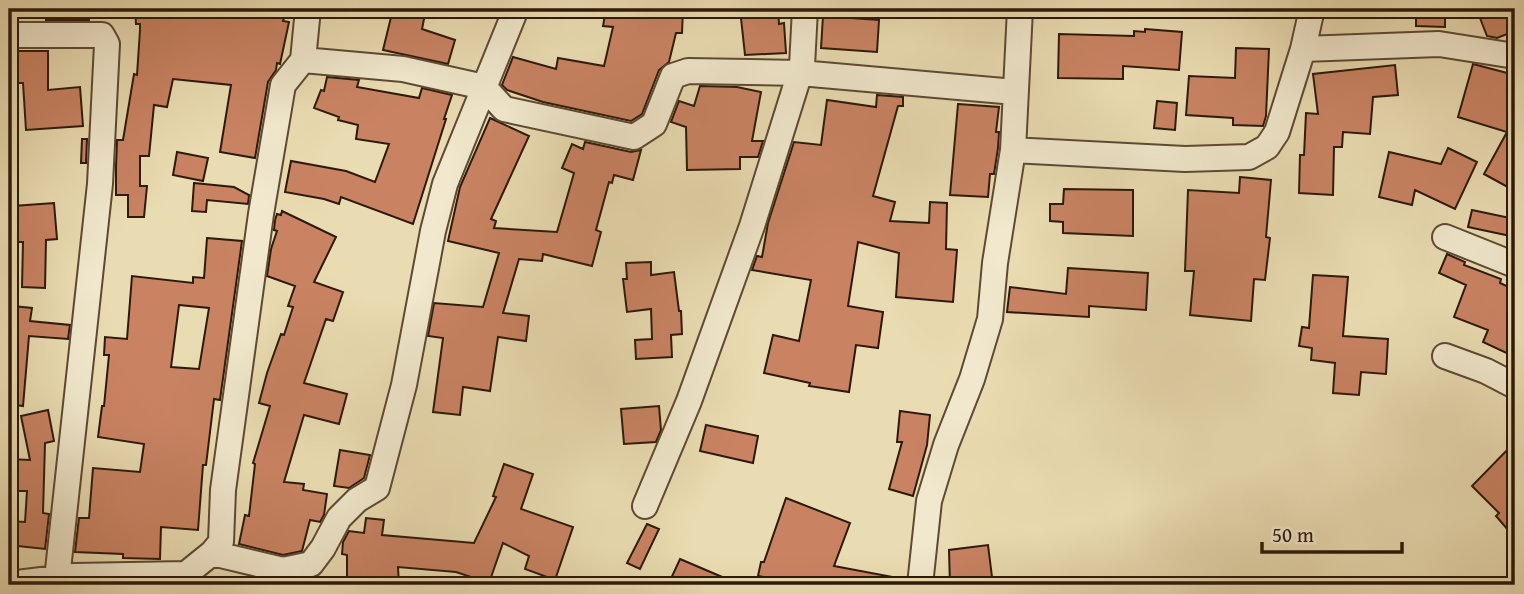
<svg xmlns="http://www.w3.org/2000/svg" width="1524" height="594" font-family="'Gentium Book Plus',serif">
<rect width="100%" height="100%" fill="#eadcb2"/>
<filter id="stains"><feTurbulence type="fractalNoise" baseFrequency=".00286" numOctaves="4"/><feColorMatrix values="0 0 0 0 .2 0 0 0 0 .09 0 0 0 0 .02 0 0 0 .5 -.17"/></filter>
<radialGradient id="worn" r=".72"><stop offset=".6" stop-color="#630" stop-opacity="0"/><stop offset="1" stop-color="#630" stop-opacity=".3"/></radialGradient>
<!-- building -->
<path fill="#c98363" stroke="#2c1909" stroke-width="2" fill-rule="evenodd" d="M46 9H89V20H46Z
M135 9H287L283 21 289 22 280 64 277 63 276 70 268 82 255 158 220 152 231 85 173 79 167 107 154 105 149 156H140V186H147L144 217H128V195H116V167L117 140H123L134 74 137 75 140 30V24H136Z
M393 9H426L422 29 455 40 448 64 383 50Z
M606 9H683L682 33H676L669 62 659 70 642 114 631 121 543 102 507 90 502 85 513 57 556 69 558 58 604 66 613 27 603 26Z
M740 9H778L779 24 784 23 786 53 745 55Z
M1416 9H1445V27L1416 26Z
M1491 9H1515V31L1497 38 1487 36 1478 13Z
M823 16 879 20 877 52 821 48Z
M1145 29 1182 32 1179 70 1123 66V79L1058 78 1059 34 1134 36V31L1145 32Z
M1236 48 1269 49 1266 116 1263 126 1233 125V118L1186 115 1189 76 1235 78Z
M10 51H48V90L80 87 83 126 26 130 23 83H10Z
M1473 64 1515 75V191L1484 174 1507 132 1458 117Z
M1395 65 1398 95 1373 97 1370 134 1343 132 1342 147H1334L1333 195 1299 193 1300 155H1304L1306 113 1318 114 1313 74Z
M327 77 359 80 357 87 419 98 422 88 452 95 444 119H446L413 224 341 197 339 204 324 199 285 192 291 161 346 171 375 182 389 144 356 139 358 125 338 120 339 117 314 108 321 90 324 91Z
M700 86 737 87 761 92 752 141H763L758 157H740V169L687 170 686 127 671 122 679 101 694 106Z
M877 95 903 97V106H898L873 196 895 202 890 221 929 223 930 202 947 203 946 249 957 250 953 302 896 297 899 253 858 242 848 306 883 312 878 348 856 345 849 392 809 386 810 383 764 373 773 335 799 341 811 280 752 270 757 256 762 257 768 223 794 142 821 145 827 100 876 107Z
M1157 101 1177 103 1175 130 1154 128Z
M958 104 999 107 996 132H999L998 148 994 174H990L988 197 950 195Z
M490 118 529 136 491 219 496 221 494 228 557 232 574 173 562 168 572 144 583 149 585 142 631 152 641 150 633 180 614 175 612 183 609 182 596 230 601 232 592 266 543 254 542 261 519 259 503 313 529 316 526 341 498 337 490 391 463 387 460 415 433 412 443 338 428 336 434 303 483 307 499 253 448 241 460 187Z
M82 139H87L86 163H81Z
M1448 148 1477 162 1455 209 1415 190 1412 205 1379 197 1389 152 1441 164Z
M177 152 208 158 203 181 173 175Z
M1240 177 1271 180 1266 237 1270 238 1265 280 1254 279 1251 321 1190 315 1194 271H1185L1188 190 1239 193Z
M194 183 234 187 249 195 248 204 207 200 206 212 192 211Z
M1064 189 1133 190V236L1063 233V222L1050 221V204H1063Z
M54 203 57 239 46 240 45 288 22 287 23 242H16L13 206Z
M1472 210 1515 219V237L1468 227Z
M282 211 336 237 314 282 343 292 333 321 326 319 304 383 347 394 339 424 304 415 284 482 304 484 303 490 327 494 324 515 320 522 310 520 302 551 283 555 239 544 245 515 249 516 255 464 253 463 270 406 259 403 267 373 281 334 284 335 293 307 288 306 295 286 267 276 271 249 277 231 274 230 275 220 277 214 281 215Z
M207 238 242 241 220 400 214 399 206 465H203L198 530 161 527 160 559 123 558V554L75 552 79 518H89L93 468 140 472 144 444 98 437 102 406H104L109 355H104L105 337 127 339 132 276 193 283V277L204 278ZM179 305 209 308 199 369 171 367Z
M1447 254 1465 262 1464 265 1501 279 1500 283 1515 290V357L1483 342 1488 330 1454 317 1466 285 1439 273Z
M651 262V275L674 272 679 311H681L682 334 671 335 672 357 636 359 635 340 652 339 651 309 627 312 623 279H627L626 263Z
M1068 268 1148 273 1146 310 1089 306V317L1007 312 1010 287 1066 294Z
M1313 275 1348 277 1343 336 1388 339 1386 374 1361 372 1359 395 1333 393 1335 363 1311 360 1312 348 1299 346 1302 327 1309 328Z
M12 306 32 308 30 321 70 325 68 339 29 336 23 406 9 404V333Z
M659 406 661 430 656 442 624 444 621 409Z
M48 410 54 441 45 443 43 513 49 514 45 549 9 545V521L25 522 27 491H9V459L30 460 21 416Z
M900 411 930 415 927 445 913 496 889 489 902 442H897Z
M706 425 758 436 753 463 700 451Z
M1515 442V538L1496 516 1499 513 1472 486Z
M340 450 370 455 364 478 349 488 334 486Z
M504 464 533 474 521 509 573 527 555 580 525 569 529 556 503 543 489 583 456 572 398 567 399 585H347V555L342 554 343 542 349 531 364 533 366 518 384 520 382 535 474 543 496 497 493 496Z
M786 498 850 523 834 566 898 578 897 585H772L774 579 758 576 761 562H764Z
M647 524 659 529 640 569 627 563Z
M988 545 993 585H950L949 550Z
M680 559 741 585H668Z"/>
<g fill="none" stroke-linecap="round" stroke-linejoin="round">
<!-- minor casing -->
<g stroke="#5c4a33" stroke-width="28">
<path id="minor" d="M1020 9 1013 150 1185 159 1249 157 1267 147 1277 132 1303 49 1312 9
M9 35H102L107 44 100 184 57 579
M1303 49 1439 44 1515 56
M303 60 308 9
M1445 237 1515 265
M1445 356 1486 371 1515 386
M645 506 689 401 752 226 802 66 805 9
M212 553 283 570 311 564 323 548 339 518 357 500 377 488 404 385 433 231 445 184 516 9
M9 584 74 576 186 574 212 553 221 542 223 490 261 214 283 85 303 60 403 69 484 87 504 109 634 137 654 124 673 76 688 71 800 73 1015 92
M920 585 929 501 946 445 972 379 990 319 995 263 1013 150"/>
</g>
<!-- minor -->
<use href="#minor" stroke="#f1e8cd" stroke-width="24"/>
</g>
<!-- margin -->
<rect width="1524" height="594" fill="none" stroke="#eadcb2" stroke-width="35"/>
<rect x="10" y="10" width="1503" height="573" fill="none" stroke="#2c1909" stroke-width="3.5"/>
<rect x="18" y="18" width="1489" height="559" fill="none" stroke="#2c1909" stroke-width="2"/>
<!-- scale -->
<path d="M1262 542v10h140v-10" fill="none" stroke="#2c1909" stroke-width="3.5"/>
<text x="1272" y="542" font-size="21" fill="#2c1909" stroke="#f1e8cd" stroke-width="5" paint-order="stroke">50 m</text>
<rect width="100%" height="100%" filter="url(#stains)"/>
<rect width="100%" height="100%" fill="url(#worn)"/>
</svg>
